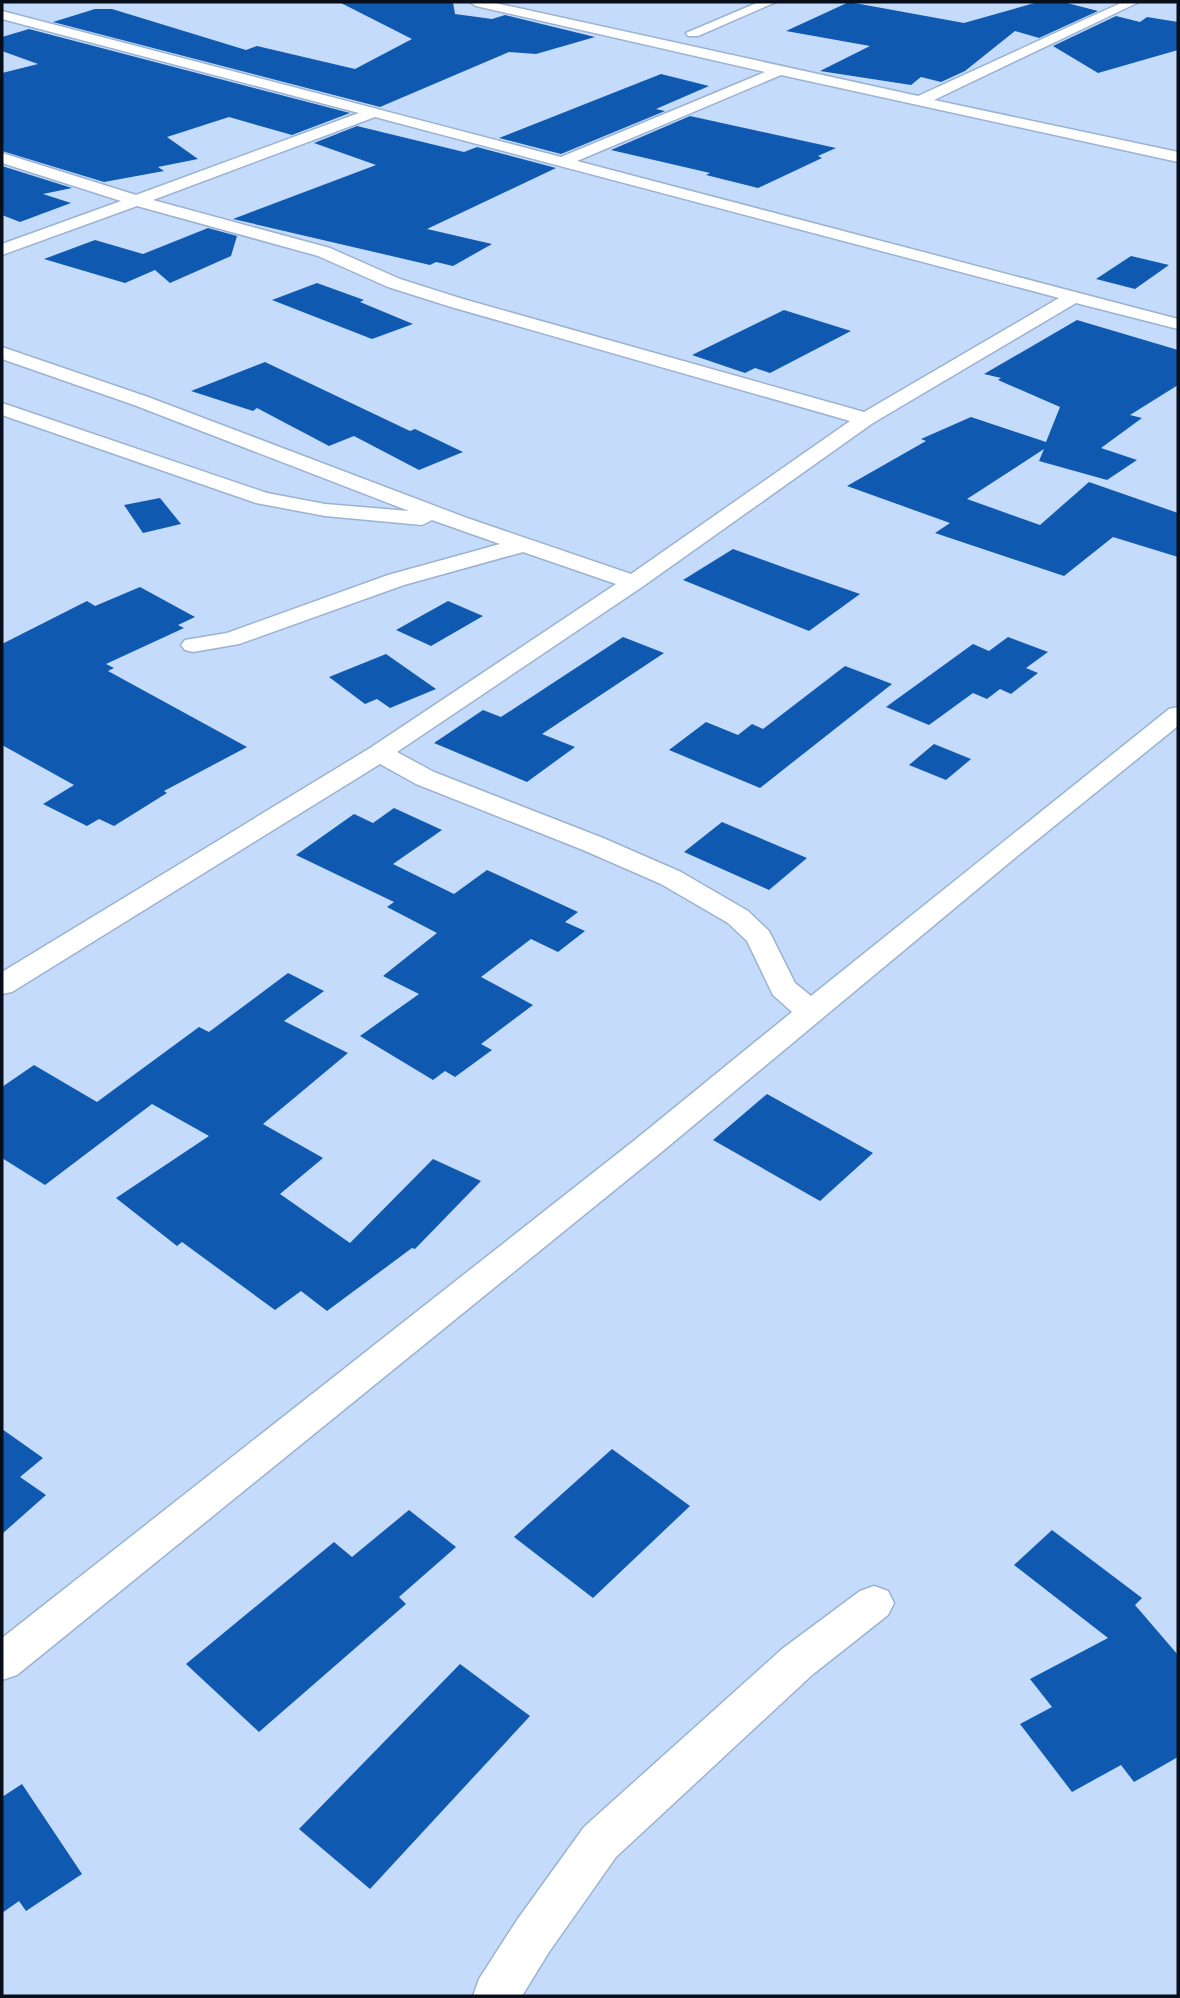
<svg xmlns="http://www.w3.org/2000/svg" width="1180" height="1998" font-family="'Sofia Sans Condensed',sans-serif">
<rect width="100%" height="100%" fill="#c4dbfc"/>
<!-- building -->
<path fill="#0f5ab0" d="M339 2H453L455 14 492 19 505 15 595 37 536 54 509 52 380 107 53 22 95 9H112L246 50 257 46 355 69 412 39Z
M849 2 964 23 1038 2H1063L1098 11 1039 38 1015 31 965 71 941 82 921 77 911 85 820 71 870 46 786 31Z
M1116 16 1140 22 1147 17 1178 22V50L1098 73 1053 46Z
M29 29 350 113 292 135 229 117 167 137 198 159 158 167 164 171 104 182 2 151V73L38 64 2 51V37Z
M661 74 709 86 656 109 665 111 561 154 499 138Z
M690 116 836 148 818 156 822 158 758 188 706 175 710 173 611 150Z
M357 126 464 152 477 147 556 168 427 229 492 244 453 266 436 262 430 265 233 219 376 165 314 143Z
M2 166 72 188 43 194 71 203 20 222 2 215Z
M208 228 237 236 231 256 170 283 155 270 125 283 44 259 95 240 143 254Z
M1131 256 1169 265 1135 289 1096 279Z
M317 283 364 300 360 302 413 324 372 339 272 300Z
M784 310 851 331 770 373 755 368 745 373 692 355Z
M1077 320 1178 350V385L1130 415 1142 418 1101 448 1137 460 1107 480 1039 461 1044 449 967 499 1040 525 1089 482 1178 513V557L1113 537 1064 576 935 533 950 523 847 486 926 441 921 439 971 417 1046 442 1060 407 998 380 1001 378 984 374Z
M265 362 410 431 415 429 463 452 419 470 354 436 329 446 257 408 253 411 191 391Z
M160 498 181 524 143 533 124 505Z
M733 549 791 570 860 594 809 631 683 580Z
M140 587 195 617 178 625 184 628 106 664 114 668 108 671 247 747 164 791 167 793 114 826 99 819 87 826 43 804 74 785 2 745V644L87 601 95 606Z
M448 601 483 616 431 646 396 630Z
M623 637 664 653 542 734 575 747 527 782 434 743 483 710 501 717Z
M1008 637 1048 652 1026 668 1038 673 1011 694 1000 689 987 699 973 693 929 725 886 707 973 644 989 651Z
M386 654 436 689 390 708 377 699 365 704 329 677Z
M845 666 892 684 760 788 669 750 706 722 738 735 752 724 763 729Z
M934 744 971 759 946 780 909 765Z
M394 808 442 830 393 864 454 894 487 870 578 912 565 922 585 931 558 952 531 939 481 977 533 1005 481 1044 492 1050 455 1077 445 1071 433 1080 360 1036 419 994 383 976 437 933 387 907 394 902 296 855 354 814 373 823Z
M722 822 807 858 769 890 684 852Z
M288 973 324 991 284 1021 348 1053 263 1124 323 1158 280 1194 350 1243 433 1159 481 1181 415 1249 412 1248 327 1311 301 1291 275 1310 182 1242 177 1246 116 1198 209 1136 152 1104 45 1185 2 1158V1087L34 1065 97 1102 199 1027 209 1032Z
M767 1094 873 1153 820 1201 713 1140Z
M2 1429 43 1458 20 1477 46 1495 2 1534Z
M612 1449 690 1506 593 1598 514 1537Z
M409 1510 456 1547 399 1597 406 1604 259 1732 186 1664 334 1542 352 1557Z
M1052 1530 1142 1598 1135 1605 1178 1655V1757L1134 1782 1121 1765 1072 1792 1020 1724 1052 1707 1030 1679 1108 1638 1014 1565Z
M460 1664 530 1716 370 1889 299 1829Z
M22 1784 82 1874 26 1911 19 1901 2 1913V1797Z"/>
<g fill="none" stroke-linecap="round" stroke-linejoin="round">
<!-- street casing -->
<g stroke="#9cb2d1" stroke-width="3">
<path id="street" d="M470 2H491L918 96 1123 2H1139L934 100 1178 152V162L781 75 577 161 1178 319V329L1076 303 873 423 642 587 397 752 434 772 603 838 681 872 748 911 769 931 795 983 811 996 1169 709 1178 707V726L1021 853 658 1155 17 1675 2 1680V1638L636 1139 792 1012 773 995 747 941 728 923 661 884 583 850 416 784 380 764 12 992 2 994V972L370 748 616 584 523 552 404 585 239 644 193 652 185 650 181 645 185 640 227 633 388 575 500 544 432 520 422 525 325 516 256 503 2 415V403L267 493 325 504 409 511 134 405 2 359V347L148 397 467 518 631 574 850 421 451 307 388 287 318 256 137 206 2 255V244L121 201 2 163V153L136 195 359 113 2 19V11L561 157 765 72 476 6ZM375 117 1059 298 864 412 463 299 400 279 330 248 153 200Z
M759 2H776L698 36H688L686 33Z
M874 1586 888 1591 894 1603 888 1615 812 1675 616 1857 549 1952 522 1996H473L479 1979 517 1920 584 1827 782 1649 860 1591Z"/>
</g>
<!-- street -->
<use href="#street" fill="#fff" fill-rule="evenodd"/>
</g>
<!-- border -->
<rect width="1180" height="1998" fill="none" stroke="#080f1a" stroke-width="7"/>
</svg>
